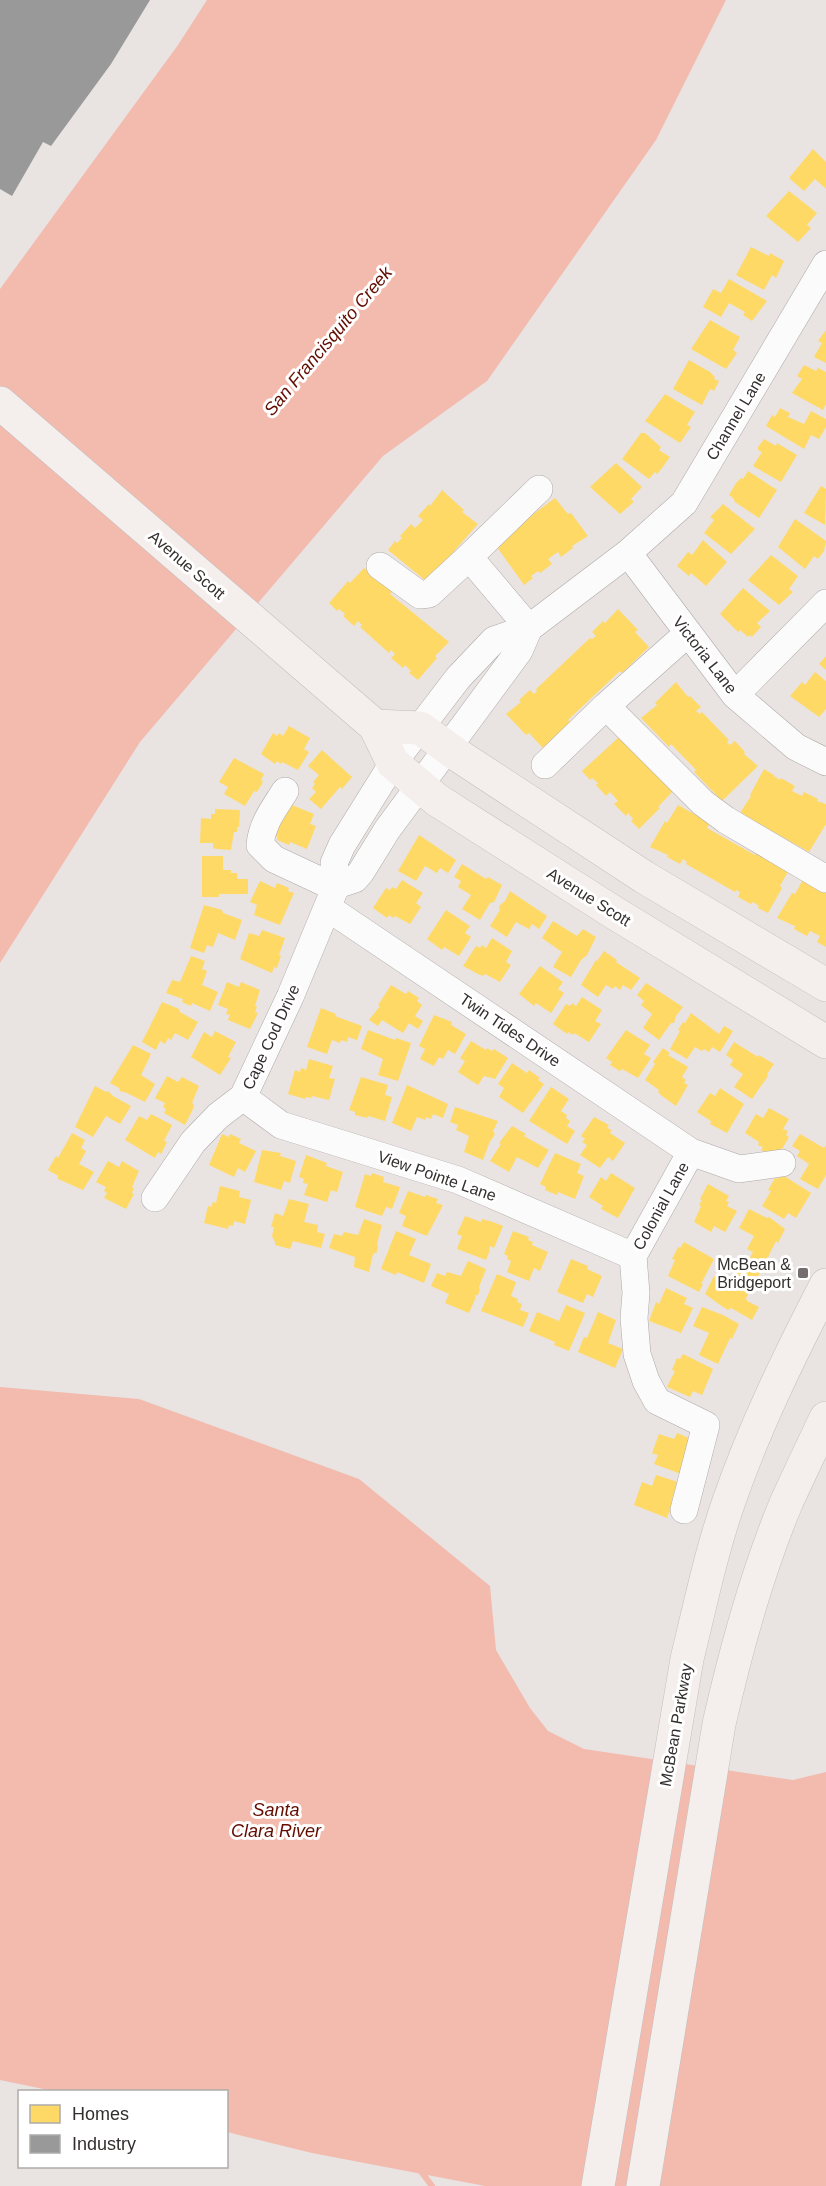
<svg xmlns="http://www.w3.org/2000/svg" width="826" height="2186" font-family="Helvetica,sans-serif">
<rect width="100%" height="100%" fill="#e9e3e2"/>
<!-- water -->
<path fill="#f3baae" d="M207 0H726L656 140 487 381 383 456 140 742 0 963V289L178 45Z
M0 1387 139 1399 359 1479 490 1586 496 1650 530 1708 548 1731 584 1749 793 1780 826 1772V2186H485L312 2153 227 2132 226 2092H58L0 2080Z"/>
<!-- homes -->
<path fill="#ffd966" d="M813 149 826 162V189L815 179 804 191 789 178Z
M789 191 817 213 807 225 811 228 798 242 766 216Z
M751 247 769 256 770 253 784 261 776 278 772 275 764 290 736 275Z
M729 279 767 301 752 321 743 315 745 312 729 303 721 317 703 307 713 289 721 293Z
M710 320 740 337 733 350 737 353 726 369 691 349Z
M826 330V363L814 357 822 343 818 341Z
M689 360 710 372 715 377 714 379 719 381 714 391 710 389 702 405 673 389Z
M804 365 816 371 818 368 826 372V404L823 410 792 393 802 379 797 376Z
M665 394 695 412 687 425 691 427 680 443 645 421Z
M780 408 790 413 788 417 804 424 811 411 826 419V427L819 439 811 435 804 449 766 426 772 415 775 417Z
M641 433H645L661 447 659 450 670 457 662 468 657 474 655 472 649 479 622 459Z
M764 439 776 446 777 443 797 455 781 482 753 466 762 452 758 450V447Z
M616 463 642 487 631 499 634 502 620 514 590 487Z
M748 471 777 490 759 518 735 502 733 498 729 495 736 483 741 478 743 479Z
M821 486 826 489 825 525 804 513Z
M442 490 464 510 462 512 478 524 427 582 388 550 395 541 397 543 402 538 400 536 411 524 415 528 423 520 418 516 429 504 430 506Z
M555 498 568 514 571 513 588 536 572 546 573 548 561 557 558 552 548 559 552 564 540 573 538 571 531 576 533 578 524 585 494 543Z
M723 504 755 529 731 554 704 533 714 520 710 517Z
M795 519 826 541 824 551 818 559 814 556 805 569 778 547Z
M703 540 727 562 706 586 691 573 689 576 677 566 688 552 692 555Z
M771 555 798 576 789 589 793 592 779 605 748 580Z
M364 568 392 592 390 594 449 642 435 656 437 658 418 680 409 673 411 671 405 665 403 668 391 658 395 654 391 650 389 653 360 627 362 625 358 621 354 626 343 616 345 614 339 609 337 611 329 603 348 581 350 583Z
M743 588 770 611 757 623 761 627 752 637 750 635 748 637 740 630 738 632 720 614Z
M618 609 638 630 635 632 649 647 622 673 620 671 568 720 570 722 543 748 529 733 526 735 506 714 521 702 519 700 530 690 534 694 537 691 536 689 590 638 592 639 596 636 592 632 603 621 605 623Z
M826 656V670L819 664Z
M815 672 826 681V709L819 717 790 696 802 682 805 685Z
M676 682 688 697 690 696 701 707 696 711 700 714 702 712 729 740 727 742 730 745 735 741 745 752 744 754 758 766 722 801 694 772 696 770 671 744 669 747 641 718 657 705 655 703Z
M289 726 310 738 304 749 309 752 298 770 282 762 281 764 277 761 275 764 261 754 273 733 277 736 279 733 283 736Z
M619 737 673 791 658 807 660 808 639 829 631 821 633 819 628 813 626 816 614 804 618 801 610 792 606 796 596 785 598 783 592 778 590 780 582 771Z
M322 750 352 777 342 789 340 787 321 809 309 799 316 792 312 788 315 784 313 782 319 775 308 766Z
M234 758 264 774 261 780 263 782 257 792 254 791 245 806 224 794 228 787 219 782Z
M764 769 774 775V776L780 780 781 778 795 786 792 791 802 796 804 792 818 799 817 801 826 804V824L809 852 740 813 751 796 750 795Z
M287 803 314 814 310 824 316 826 307 849 290 842 289 845 277 840 278 837 272 835Z
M678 805 710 823 707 828 755 855 757 850 790 868 780 886 782 888 768 913 758 908 759 906 753 902 751 904 738 897 740 892 736 890 735 892 686 864 687 862 683 859 680 864 667 857 668 855 650 847 665 821 667 823Z
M215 809 240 810 239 827H237V832H234L231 850 217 849 213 848V843H200L201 818 211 819V814H215Z
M419 835 456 860 448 873 440 868 437 873 425 866 416 881 398 871Z
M202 856H223V870H231V873H237V879H248V894H219V897H202Z
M462 864 486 879 488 877 502 885 494 902 490 903 480 920 462 909 471 895 458 887 461 881 454 877Z
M805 876 826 888V947L817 942 820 936 810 931 807 936 794 929 795 926 777 918 792 893 795 894Z
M402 880 423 893 416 903 421 907 410 924 395 916 393 918 389 915 387 918 373 908 386 888 390 890 392 887 396 889Z
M260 881 275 888 277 883 289 888 288 891 294 893 280 925 254 915 257 905 250 902Z
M510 891 547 916 539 929 532 924 529 929 516 922 507 937 490 926 500 910 499 906 505 901Z
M204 905 222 910 223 913 242 920 235 940 218 933 213 947 207 945 204 953 190 948Z
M446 910 470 926 465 933 471 937 459 956 444 947 442 950 427 939Z
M553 921 577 936 583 929 596 937 587 955 581 960 571 977 553 967 562 952 542 938Z
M262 930 285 938 279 955 281 956 277 968 274 967 272 973 240 959 249 933 259 936Z
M492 938 512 951 506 962 511 965 500 982 485 974 483 976 478 974 463 966 476 946 480 948 482 945 486 948Z
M604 951 617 960 616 962 640 978 631 990 623 985 620 990 615 986 613 989 606 985 598 997 581 985 596 960 597 961Z
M191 956 205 961 202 969 207 971 202 985 218 992 210 1011 192 1003 191 1006 182 1002 183 999 166 993 172 980 180 982Z
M540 966 563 982 558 989 564 993 551 1013 536 1003 534 1006 519 994Z
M227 982 239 987 241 982 260 990 255 1006 257 1007 255 1012 258 1013 250 1029 228 1020 230 1015 226 1014 228 1009 218 1005Z
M646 983 683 1007 676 1016 674 1023H671L659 1040 643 1028 652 1014 641 1005 644 1001 637 995Z
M391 985 406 994 408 991 419 998 417 1001 422 1005 415 1016 423 1021 418 1029 409 1023 403 1033 382 1020 378 1026 369 1020 380 1006 378 1005Z
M582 997 602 1010 595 1021 601 1024 589 1042 574 1033 573 1035 568 1032 567 1034 553 1024 566 1004 570 1006 572 1003 576 1006Z
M162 1002 179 1009 180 1012 198 1022 188 1040 175 1033 171 1040 168 1038 165 1044 160 1041 156 1050 142 1042Z
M321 1008 336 1014 335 1016 362 1026 357 1040 348 1037 347 1042 341 1040 340 1043 332 1040 327 1054 307 1047Z
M691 1013 719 1034 724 1026 733 1031 720 1052 712 1047 709 1052 704 1049 702 1051 695 1047 687 1059 670 1049 680 1031 678 1030 683 1022 685 1023Z
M434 1015 452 1022 451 1025 466 1034 455 1054 448 1050 443 1059 439 1057 434 1066 420 1059 425 1049 419 1046Z
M368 1030 395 1040 396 1038 411 1043 398 1081 378 1075 383 1059 361 1049Z
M626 1030 650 1045 644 1054 651 1058 638 1078 622 1069 620 1071 610 1065 612 1062 606 1058Z
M215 1031 236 1042 228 1057 231 1058 220 1075 191 1057 204 1032 212 1037Z
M471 1041 486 1050 487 1048 492 1051 494 1049 508 1058 495 1079 484 1076 478 1085 458 1072 465 1061 460 1058Z
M734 1042 758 1057 759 1055 774 1064 767 1074 768 1076 752 1099 734 1087 743 1074 730 1065 733 1060 726 1055Z
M133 1045 151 1054 141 1075 155 1084 145 1102 127 1093 120 1091 119 1088 110 1083Z
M663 1048 670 1053 668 1055 688 1067 682 1077 686 1080 684 1083 688 1085 676 1106 662 1096 658 1092 659 1090 645 1080 655 1064 653 1062Z
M309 1059 333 1066 329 1078 335 1079 329 1100 312 1096 311 1098 306 1097 305 1099 288 1094 295 1070 300 1072 301 1068 306 1070Z
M512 1063 527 1073 529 1070 540 1078 538 1080 544 1084 523 1113 499 1097 504 1088 498 1084Z
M167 1076 178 1082 182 1077 199 1086 192 1103 194 1104 193 1109 185 1125 164 1113 166 1109 163 1107 165 1103 155 1098Z
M361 1077 388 1085 385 1095 392 1097 385 1121 368 1116 367 1118 355 1115V1112L349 1110Z
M407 1085 448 1104 443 1118 433 1114 431 1119 426 1117 425 1120 417 1117 411 1131 392 1123Z
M95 1086 106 1092 108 1091 113 1096 131 1106 120 1124 106 1116 93 1137 75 1127Z
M551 1087 569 1099 561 1111 567 1115 566 1118 570 1121 567 1126 575 1131 567 1144 529 1121Z
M720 1088 744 1104 727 1133 710 1124 711 1121 697 1112 710 1093 715 1096Z
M455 1107 498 1121 493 1131 495 1134 492 1139 490 1141 483 1160 464 1152 469 1136 456 1130 458 1125 450 1122Z
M769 1108 789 1119 783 1129 788 1131 786 1135 789 1137 777 1158 761 1150 763 1147 758 1145 759 1142 745 1133 756 1114 763 1118Z
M151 1114 172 1125 164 1141 167 1142 161 1154 158 1152 155 1158 125 1140 139 1116 147 1120Z
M594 1117 609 1125 607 1128 612 1130 610 1133 625 1143 613 1161 608 1157 600 1168 580 1155 587 1145 582 1142 585 1139 581 1136Z
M512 1126 526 1134 524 1136 549 1150 538 1168 517 1157 509 1172 490 1161 501 1144 499 1143Z
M72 1133 85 1140 81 1148 86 1151 79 1164 94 1172 83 1190 58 1179V1176L48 1170 56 1156 58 1158Z
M222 1134 229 1137 230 1134 241 1139 239 1143 256 1151 245 1172 238 1168 234 1177 209 1165Z
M800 1134 824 1148 826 1145V1175L818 1189 800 1179 809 1164 797 1156 800 1151 792 1146Z
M262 1150 281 1153 280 1156 296 1161 290 1183 284 1181 281 1190 254 1182Z
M555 1153 581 1164 577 1173 584 1176 575 1199 558 1192 557 1195 545 1190 546 1187 540 1184Z
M306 1155 327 1163 326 1166 343 1172 337 1192 331 1190 327 1202 304 1195 308 1184 303 1183 304 1179 299 1177Z
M108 1161 119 1167 122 1161 139 1171 132 1187 134 1188 132 1193 134 1194 126 1209 104 1198 107 1193 104 1191 106 1187 96 1182Z
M372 1173 384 1177 383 1182 400 1187 392 1209 386 1207 382 1216 355 1207 365 1174 371 1176Z
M611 1173 635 1188 618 1218 601 1209 603 1206 589 1197 601 1177 606 1181Z
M781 1174 811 1193 796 1218 788 1213 784 1219 762 1206 771 1191 768 1190 775 1178 778 1179Z
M708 1184 729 1196 726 1201 729 1202 727 1206 737 1211 725 1232 714 1226 711 1232 694 1222 701 1206 699 1205 702 1200 700 1199Z
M220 1186 240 1191 239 1197 251 1200 245 1224 234 1221 233 1226 229 1225 228 1229 204 1223 208 1206 211 1207 213 1202 216 1203Z
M408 1191 425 1197 426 1195 438 1199 436 1203 443 1205 427 1236 402 1226 406 1216 399 1213Z
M289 1199 309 1204 304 1222 318 1225 317 1232 325 1234 321 1248 293 1241 290 1249 275 1245V1242L272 1236 274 1227H271L275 1213 283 1216Z
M749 1209 767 1218 769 1217 785 1229 778 1243 776 1241 763 1267 749 1260 753 1252 747 1249 754 1236 739 1228Z
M465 1216 481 1222 482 1219 493 1222 503 1226 494 1248 490 1246 489 1249 490 1250 486 1260 457 1249 462 1236 457 1234Z
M364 1219 382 1225 377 1244 378 1247 377 1252 373 1254 369 1272 354 1267 355 1257 329 1248 334 1234 342 1236 344 1232 358 1235Z
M396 1231 416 1239 409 1255 431 1264 424 1283 397 1272 396 1275 381 1269Z
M513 1231 529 1237 528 1240 533 1242 532 1245 548 1252 540 1271 534 1268 529 1281 507 1272 511 1261 507 1259 508 1256 504 1254Z
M684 1242 714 1259 701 1284H703L699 1292 668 1276 675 1260 672 1259 678 1247 680 1248Z
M571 1259 588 1266 587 1269 602 1276 593 1297 587 1294 583 1303 557 1292Z
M468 1261 486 1269 479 1287 480 1290 478 1295 474 1296 476 1297 469 1313 445 1303 449 1294 431 1286 437 1273 445 1276 447 1272 461 1276Z
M746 1266 760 1273 746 1298 747 1301 759 1307 752 1320 731 1308 728 1310 723 1307 705 1294 714 1276 729 1284 737 1272 742 1274Z
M497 1274 516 1282 511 1296 518 1299 517 1302 522 1304 520 1310 529 1313 523 1327 481 1311Z
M666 1288 687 1298 684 1304 693 1308 681 1333 649 1321 656 1302 659 1304Z
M566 1305 585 1313 569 1351 554 1345 555 1342 529 1331 537 1312 559 1321Z
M702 1307 723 1315 739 1324 732 1339 730 1338 718 1364 699 1355 709 1333 693 1326Z
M598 1312 616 1320 608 1343 623 1349 615 1368 578 1352 584 1337 587 1338Z
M683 1354 713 1369 702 1395 693 1391 690 1397 667 1387 675 1371 672 1370 677 1358 680 1359Z
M677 1433 689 1438 681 1474 654 1464 658 1455 652 1453 659 1434 674 1439Z
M656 1475 678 1482 672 1499 676 1500 672 1513 669 1512 667 1518 634 1505 642 1482 652 1486Z"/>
<!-- industry -->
<path fill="#999" d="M0 0H150L111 64 51 146 43 142 12 196 0 189Z"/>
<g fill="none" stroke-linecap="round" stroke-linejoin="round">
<!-- stream -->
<path stroke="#f3baae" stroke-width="6" d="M420 2170 432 2186"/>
<!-- minor casing -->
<g stroke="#aea9a9" stroke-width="28">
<path id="minor" d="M628 553 735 695 796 747 826 762
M380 566 420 595 429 594 469 557
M529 628 519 651 387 830 361 872 355 879 337 885 334 863 342 845 393 763 458 678 494 640 529 628 628 553 684 503 826 264
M529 628 469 557 539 489
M735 695 826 603
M606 706 687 634
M545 765 606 706 703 803 726 820 826 879
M285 791C274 809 262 823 260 845L274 859 336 888
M328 908 691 1152 739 1169 782 1163
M243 1097 281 1125 458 1180 633 1256
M155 1198 193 1142 218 1116 243 1097 290 997 334 891
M684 1510 706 1425 657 1401 646 1381 637 1354 634 1318 636 1293 633 1256 691 1152"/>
</g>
<!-- major casing -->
<g stroke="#c3bfbf" stroke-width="34">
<path id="major" d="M0 403 375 726 393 763 437 800 613 912 826 1042
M375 726 420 728 456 754 644 877 826 985
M598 2186 687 1659C700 1606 711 1552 729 1501 755 1426 790 1355 826 1285
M643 2186 719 1724C736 1649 757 1572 787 1501 800 1473 813 1445 826 1418"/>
</g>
<!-- minor -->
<use href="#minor" stroke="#fcfbfb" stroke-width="27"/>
<!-- major -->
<use href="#major" stroke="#f4eeec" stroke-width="33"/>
</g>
<!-- markers -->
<rect fill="#736e6d" stroke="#fff" stroke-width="2" x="797" y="1267" width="12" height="12" rx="3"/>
<g text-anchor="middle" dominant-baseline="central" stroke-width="6" stroke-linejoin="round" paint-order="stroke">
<!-- street labels -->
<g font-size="16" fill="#332f2e" stroke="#fff">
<text transform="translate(736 416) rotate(-59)">Channel Lane</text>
<text transform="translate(187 565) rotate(41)">Avenue Scott</text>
<text transform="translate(705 655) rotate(52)">Victoria Lane</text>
<text transform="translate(589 897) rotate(32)">Avenue Scott</text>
<text transform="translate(510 1030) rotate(34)">Twin Tides Drive</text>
<text transform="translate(271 1037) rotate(-65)">Cape Cod Drive</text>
<text transform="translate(437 1176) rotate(19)">View Pointe Lane</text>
<text transform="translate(661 1206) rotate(-61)">Colonial Lane</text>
<text transform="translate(676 1725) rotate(-80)">McBean Parkway</text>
</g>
<!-- poi labels -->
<g font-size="16" fill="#332f2e" stroke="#fff" text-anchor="end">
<text x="791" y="1264">McBean &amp;<tspan x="791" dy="18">Bridgeport</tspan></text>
</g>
<!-- water labels -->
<g font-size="18" font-style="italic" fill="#630d00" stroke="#fff">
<text transform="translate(328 341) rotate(-50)">San Francisquito Creek</text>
<text x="276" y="1810">Santa<tspan x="276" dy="21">Clara River</tspan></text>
</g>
</g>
<!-- legend -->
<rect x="18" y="2090" width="210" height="78" fill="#ffffff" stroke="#adacab" stroke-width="1.5"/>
<rect x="30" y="2105" width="30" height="18" fill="#ffd966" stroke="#adacab" stroke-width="1.5"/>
<text x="72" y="2120" font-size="18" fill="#332f2e">Homes</text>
<rect x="30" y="2135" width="30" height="18" fill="#999999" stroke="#adacab" stroke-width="1.5"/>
<text x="72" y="2150" font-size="18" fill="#332f2e">Industry</text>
</svg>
